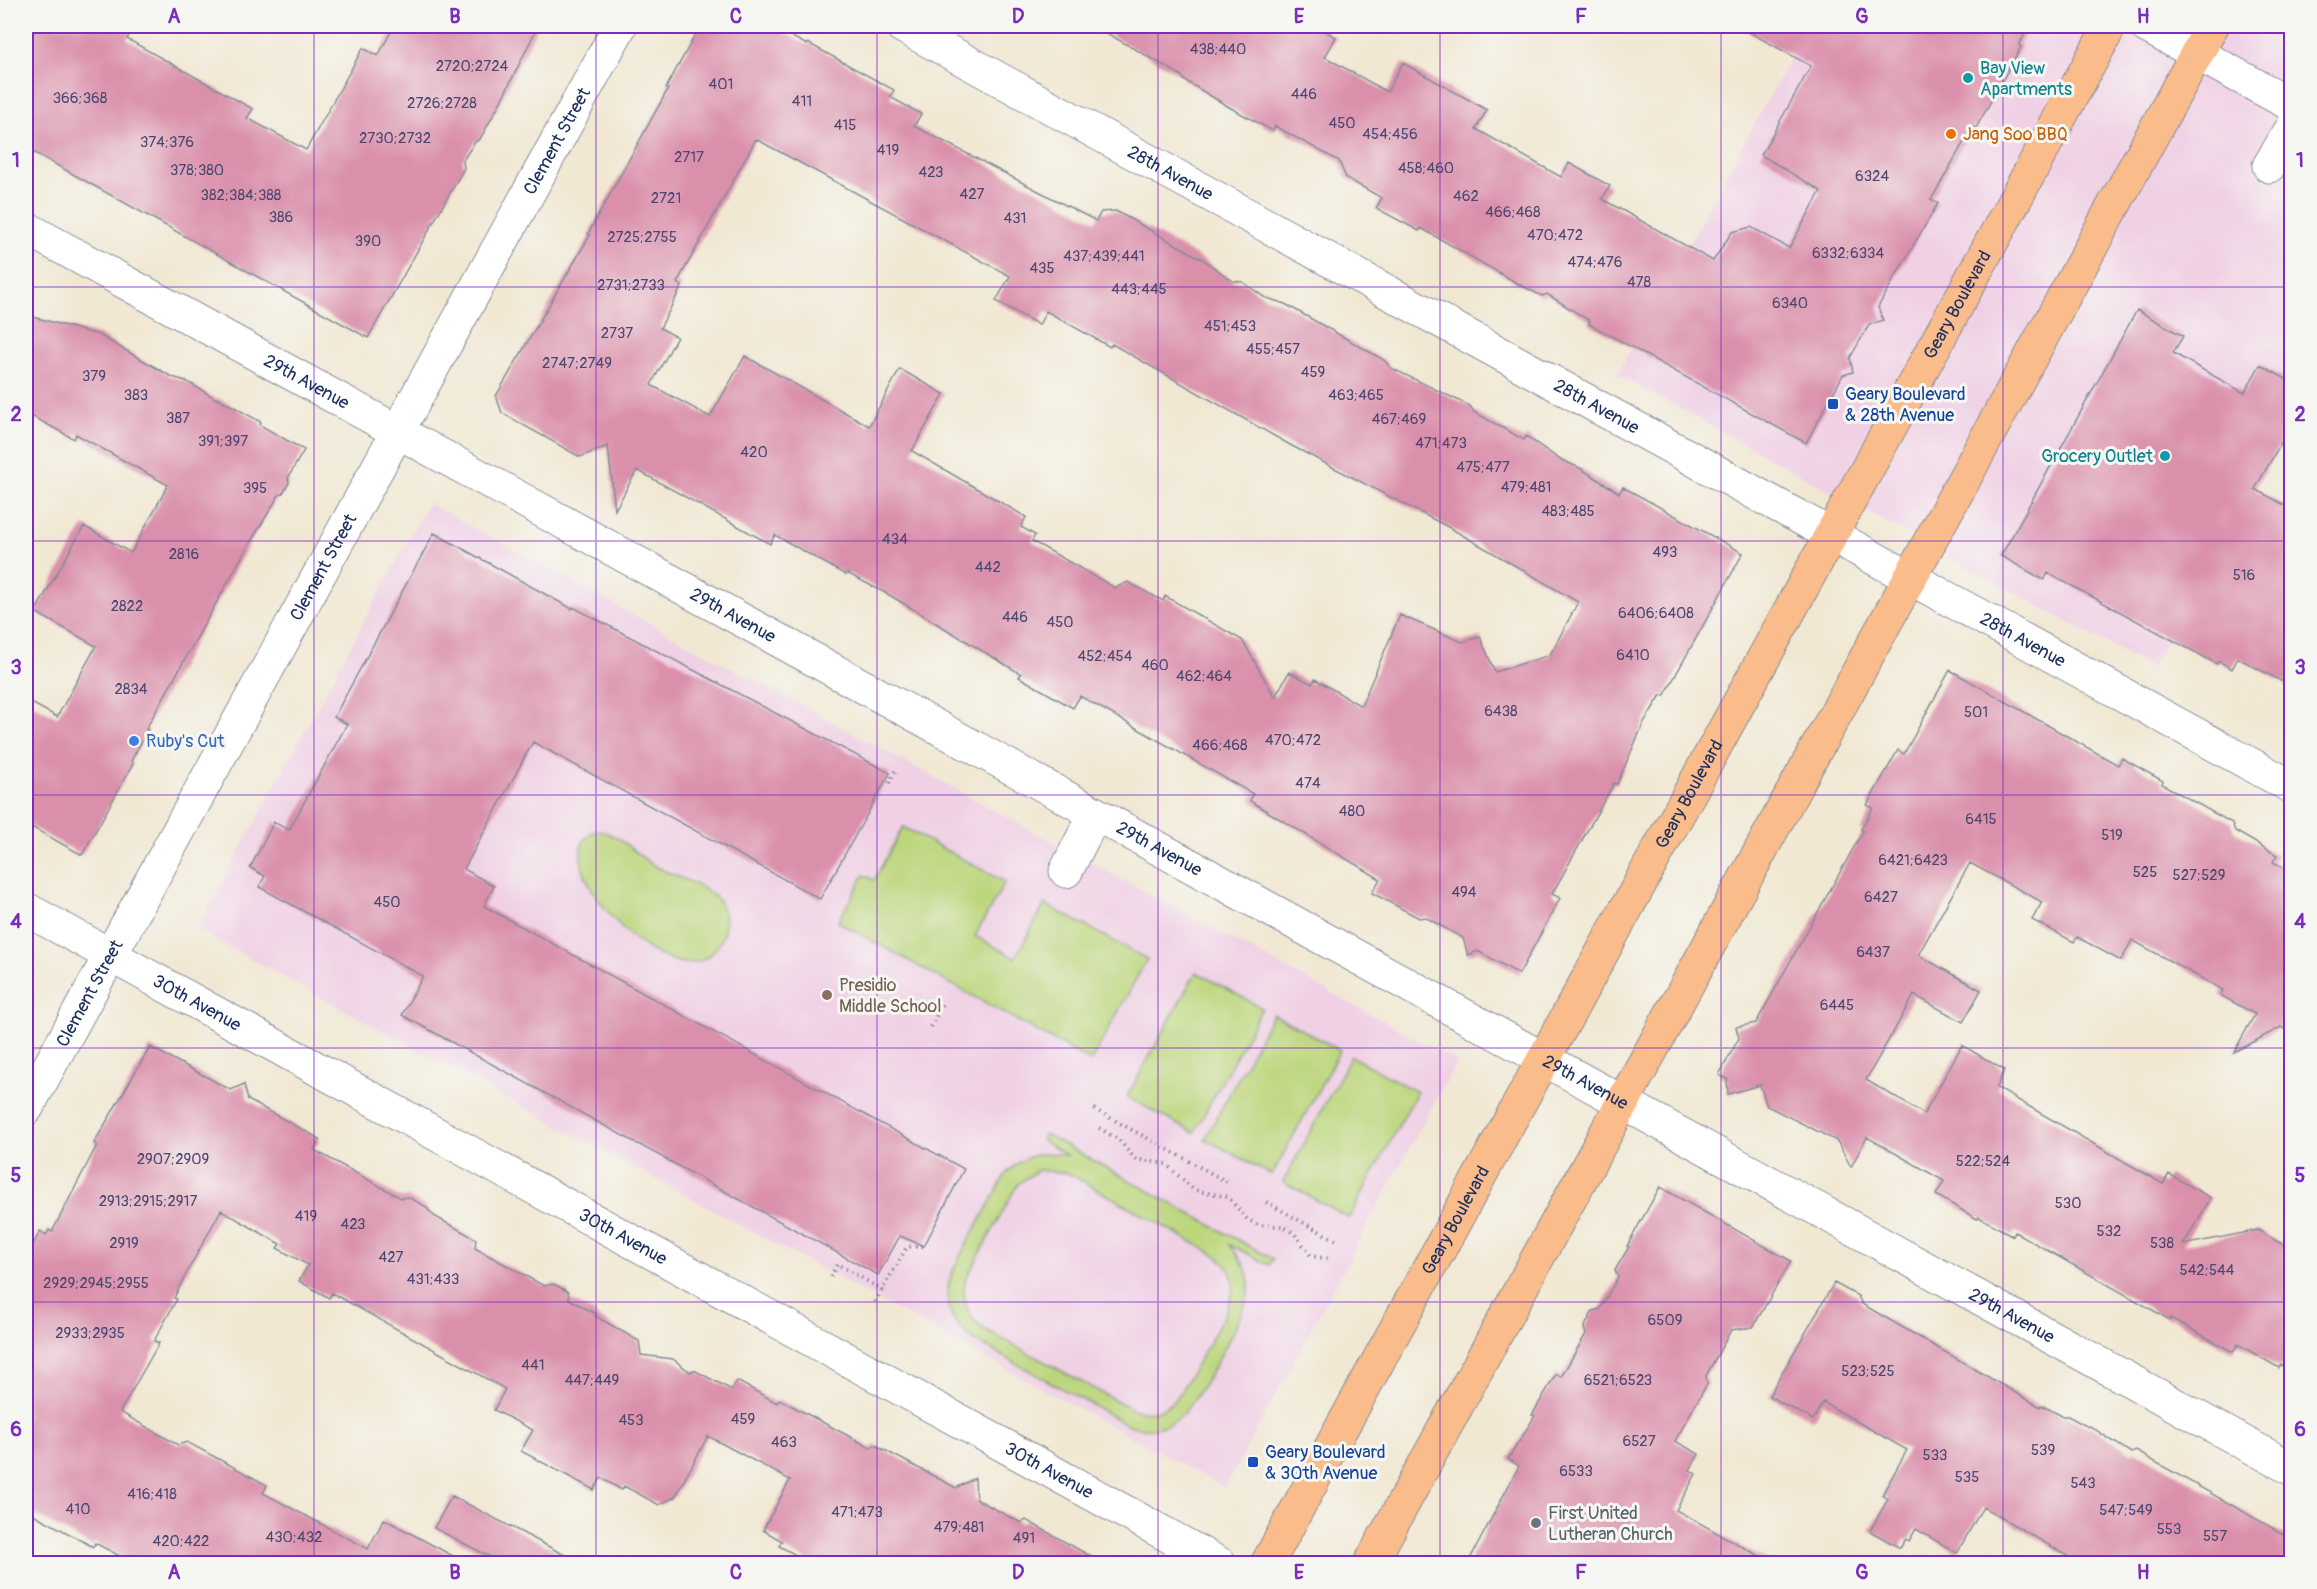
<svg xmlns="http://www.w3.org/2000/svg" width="2317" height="1589" font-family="Pangolin,sans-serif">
<rect width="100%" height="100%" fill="#f6f6f2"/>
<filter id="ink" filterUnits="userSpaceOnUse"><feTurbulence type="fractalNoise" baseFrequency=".0167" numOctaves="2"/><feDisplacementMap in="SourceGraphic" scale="12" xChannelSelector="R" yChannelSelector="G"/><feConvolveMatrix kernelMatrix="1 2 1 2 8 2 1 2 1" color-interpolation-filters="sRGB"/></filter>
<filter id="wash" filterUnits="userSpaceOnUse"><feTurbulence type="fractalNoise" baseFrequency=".008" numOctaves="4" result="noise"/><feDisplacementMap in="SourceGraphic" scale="24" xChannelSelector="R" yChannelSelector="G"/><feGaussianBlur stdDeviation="1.35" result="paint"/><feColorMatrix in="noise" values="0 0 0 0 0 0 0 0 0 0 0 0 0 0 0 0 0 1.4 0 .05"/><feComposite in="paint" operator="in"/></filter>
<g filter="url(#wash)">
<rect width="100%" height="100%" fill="#f1e8d3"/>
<!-- built -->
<path fill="#f0d0e5" d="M1808 26H2291V424L2151 668 1617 374Z
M428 503 1457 1061 1225 1488 197 930Z"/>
<!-- green -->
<path fill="#bcd67c" stroke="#6c826d" stroke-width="1.5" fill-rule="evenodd" d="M903 827 1005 882 975 936 1015 958 1045 904 1147 959 1091 1061 838 922 864 875 874 880Z
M596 831C617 831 635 854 653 865 670 875 706 885 717 899 727 912 727 930 720 942 714 952 707 960 696 962 642 974 543 854 596 831Z
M1196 972 1262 1008 1194 1133 1127 1097Z
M1273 1014 1340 1050 1272 1175 1205 1139Z
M1351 1056 1417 1092 1349 1218 1283 1182Z
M1045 1134 1273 1259 1269 1265 1229 1244C1240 1257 1250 1270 1249 1289 1248 1311 1195 1407 1176 1420 1162 1429 1144 1431 1128 1425L972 1339C930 1306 950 1274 971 1236 983 1216 994 1196 1005 1175 1022 1155 1044 1150 1068 1156L1041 1140ZM1038 1170 1068 1173 1217 1256C1227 1264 1234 1275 1233 1288 1231 1313 1191 1371 1178 1396 1166 1411 1150 1415 1132 1409L982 1328C967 1315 961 1300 965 1281L1018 1184Z"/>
<g id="blocks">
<!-- building -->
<path fill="#da8faa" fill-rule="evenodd" d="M26 26H134L127 39 253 109 247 118 306 150 363 48 378 56 394 26H538L499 105 480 139 475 142 463 160 464 168 368 338 26 148Z
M700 26H772L807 45 808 43 894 90 890 97 921 114 914 126 1096 221 1101 212 1116 211 1202 259 1233 281 1243 282 1264 297 1285 304 1384 360 1391 368 1470 406 1474 412 1524 440 1526 436 1559 459 1580 468 1619 493 1623 487 1743 553 1664 696 1661 695 1644 722 1617 784 1614 783 1552 894 1560 898 1519 974 1478 951 1468 955 1463 938 1425 917 1419 918 1372 893 1380 879 1250 801 1253 794 1080 696 1073 708 1019 677 1021 674 891 596 847 573 846 575 775 535 770 544 637 470 615 510 608 446 580 457 502 413 496 396 590 235 588 234 668 89 666 88ZM756 139 1010 276 996 301 1039 325 1046 311 1110 347 1112 344 1292 446 1450 528 1578 602 1550 655 1495 672 1480 637 1462 642 1400 615 1361 706 1315 679 1312 684 1289 672 1275 697 1242 640 1165 596 1163 601 1128 582 1115 588 1032 541 1035 535 1021 527 1026 517 912 451 944 394 900 369 869 426 745 356 710 417 651 385 677 337 660 328 682 286 677 283Z
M1094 26H1316L1336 37 1325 57 1387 92 1403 63 1487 110 1476 129 1561 177 1569 163 1610 186 1602 199 1713 261 1732 232 1751 227 1789 248 1821 191 1761 155 1811 66 1738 26H2029L2019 45 2021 47 1976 128 1973 126 1931 200 1938 203 1878 307 1883 320 1869 325 1850 358 1853 372 1843 375 1806 443 1589 324 1590 321 1547 294 1542 296 1522 286 1421 228 1419 231 1376 208 1382 198 1346 178 1339 161 1275 126 1273 131 1229 107 1184 80 1181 75Z
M2137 310 2183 336 2173 353 2244 393 2260 365 2292 382V423L2255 489 2292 509V687L2238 658 2232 669 2219 661 2217 664 2048 573 2044 580 2001 556Z
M26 315 99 335 172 377 186 381 218 400V398L261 422 260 425 304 450 288 478 289 483 283 493 279 495 247 548 146 729 148 730 131 761 133 764 82 855 26 824V700L57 717 96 646 35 612 84 526 131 553 168 485 76 434 74 439 26 413Z
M434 533 572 609 573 607 890 773 820 899 533 742 464 869 494 886 484 906 964 1169 924 1246 900 1236 878 1275 402 1015 423 976 259 887 265 876 250 868 274 822 289 830 347 724 334 717Z
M1950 670 2118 765 2122 758 2163 781 2162 784 2232 823 2235 831 2277 855 2273 862 2292 872V1033L2281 1027 2234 1052 2255 1014 2220 995 2223 990 2132 940 2121 961 2077 937 2074 942 2032 920 2042 902 1970 863 1918 955 1981 990 1963 1022 1914 995 1866 1080 1924 1114 1962 1045 2004 1070 1997 1088 2163 1184 2169 1174 2211 1198 2183 1245 2258 1230 2292 1250V1371L2281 1365 2279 1368 2238 1344 2233 1352 2171 1318 2170 1320 2015 1232 2013 1236 1979 1217 1977 1219 1936 1195 1944 1181 1867 1137 1851 1167 1837 1141 1767 1106 1760 1085 1728 1094 1727 1079 1719 1075 1739 1038 1736 1027 1756 1023 1863 831 1861 829 1873 808 1867 805 1898 750 1904 754Z
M150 1047 231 1090 244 1084 248 1100 320 1139 314 1150 401 1198 408 1197 425 1206 434 1216 476 1239 475 1248 544 1286 554 1284 568 1292 569 1299 596 1314 595 1316 639 1341 641 1355 673 1359 690 1372 694 1370 732 1390 737 1381 777 1403 779 1399 871 1448 875 1445 956 1488 975 1478 976 1499 1021 1523 1026 1520 1103 1563H811L779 1546 782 1541 763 1530 790 1480 708 1436 675 1497 659 1505 624 1486 622 1490 601 1478 594 1490 521 1451 533 1430 494 1410 505 1389 332 1293 329 1298 299 1281 308 1265 277 1248 280 1244 221 1210 186 1274 174 1298 177 1299 154 1341 159 1343 120 1412 178 1445 187 1442 267 1485 263 1493 368 1549 384 1519 466 1563H152L144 1559 133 1563 95 1543 93 1547 26 1510V1259L40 1231 46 1235 49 1230 52 1232 97 1145 94 1143Z
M1660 1187 1791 1261 1753 1327 1731 1330 1706 1376 1707 1384 1675 1441 1699 1454 1690 1470 1696 1474 1676 1510 1772 1563H1468L1519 1466 1508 1459 1535 1416 1532 1415 1556 1374 1561 1377 1586 1334 1584 1328 1593 1311 1600 1309 1618 1277 1615 1270 1629 1247 1627 1246Z
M1834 1283 1858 1296 1862 1304 2040 1407 2041 1405 2062 1416H2068L2088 1427 2090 1426 2131 1453 2136 1451 2292 1539V1563H2080L1983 1507 1957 1553 1916 1529 1909 1541 1906 1539 1900 1548 1870 1531 1888 1499 1882 1495 1907 1450 1823 1402 1813 1420 1769 1396Z
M452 1496 580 1563H502L434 1528Z"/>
</g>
</g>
<g filter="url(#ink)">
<use href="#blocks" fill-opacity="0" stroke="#868c98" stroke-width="1.5"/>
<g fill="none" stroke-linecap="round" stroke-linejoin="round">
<!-- minor casing -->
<g stroke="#868c98" stroke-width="35">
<g id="minor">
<path id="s1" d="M902 26 2292 787"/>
<path d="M2146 26 2292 105"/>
<path d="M2269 166 2292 128"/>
<path id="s2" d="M26 228 2292 1469"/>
<path d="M1066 871 1095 814"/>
<path id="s3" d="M26 909 1220 1564"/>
<path id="s4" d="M26 1109 620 26"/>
</g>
</g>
<!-- major casing -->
<g stroke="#868c98" stroke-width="35">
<g id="major">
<path id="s5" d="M1267 1564 2110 26"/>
<path d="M1370 1564 2212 26"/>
</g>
</g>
<!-- path -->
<path stroke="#868c98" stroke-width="4" stroke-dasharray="1.5 4.5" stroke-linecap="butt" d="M889 783 895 771
M930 1027 943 1004
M1094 1109 1229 1183
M1099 1128 1119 1140 1135 1159 1166 1164 1194 1190 1228 1197 1247 1219 1258 1225 1282 1226 1294 1233 1311 1256 1330 1259
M1266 1202 1339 1242
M831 1277 837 1264 883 1290
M875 1302 907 1247 924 1246"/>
<!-- minor -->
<use href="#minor" stroke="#fff" stroke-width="33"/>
<!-- major -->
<use href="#major" stroke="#fabc8b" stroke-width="33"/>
</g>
</g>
<!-- grid -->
<path fill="none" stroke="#7b2cbf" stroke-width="1.5" stroke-opacity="0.55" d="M314 26V1564M596 26V1564M877 26V1564M1158 26V1564M1440 26V1564M1721 26V1564M2003 26V1564M26 287H2292M26 541H2292M26 795H2292M26 1048H2292M26 1302H2292"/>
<!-- markers -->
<g fill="#0f9aa8" stroke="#f6f6f2" stroke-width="2">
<circle cx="1968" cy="78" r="6"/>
<circle cx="2165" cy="456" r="6"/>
</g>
<circle fill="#e8710a" stroke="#f6f6f2" stroke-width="2" cx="1951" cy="134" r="6"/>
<g fill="#1a4fb4" stroke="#f6f6f2" stroke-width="2">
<rect x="1827" y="398" width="12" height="12" rx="3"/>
<rect x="1247" y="1456" width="12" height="12" rx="3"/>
</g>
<circle fill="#3f7fe0" stroke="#f6f6f2" stroke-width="2" cx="134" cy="741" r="6"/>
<circle fill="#8d6e63" stroke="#f6f6f2" stroke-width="2" cx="827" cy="995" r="6"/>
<circle fill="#6b7280" stroke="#f6f6f2" stroke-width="2" cx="1536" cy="1523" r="6"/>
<g text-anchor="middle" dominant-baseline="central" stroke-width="6" stroke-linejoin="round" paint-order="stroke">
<!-- number labels -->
<g font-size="15" fill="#4b4771">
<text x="1218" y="49">438;440</text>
<text x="472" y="66">2720;2724</text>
<text x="721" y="84">401</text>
<text x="1304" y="94">446</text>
<text x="80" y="98">366;368</text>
<text x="802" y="101">411</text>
<text x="442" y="103">2726;2728</text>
<text x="1342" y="123">450</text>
<text x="845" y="125">415</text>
<text x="1390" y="134">454;456</text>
<text x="395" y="138">2730;2732</text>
<text x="167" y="142">374;376</text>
<text x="888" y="150">419</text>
<text x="689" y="157">2717</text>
<text x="1426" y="168">458;460</text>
<text x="197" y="170">378;380</text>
<text x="931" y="172">423</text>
<text x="1872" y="176">6324</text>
<text x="972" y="194">427</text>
<text x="241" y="195">382;384;388</text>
<text x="1466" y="196">462</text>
<text x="666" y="198">2721</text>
<text x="1513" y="212">466;468</text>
<text x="281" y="217">386</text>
<text x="1015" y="218">431</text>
<text x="1555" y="235">470;472</text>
<text x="642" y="237">2725;2755</text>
<text x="368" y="241">390</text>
<text x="1848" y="253">6332;6334</text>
<text x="1104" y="256">437;439;441</text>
<text x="1595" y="262">474;476</text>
<text x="1042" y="268">435</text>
<text x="1639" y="282">478</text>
<text x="631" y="285">2731;2733</text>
<text x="1139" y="289">443;445</text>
<text x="1790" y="303">6340</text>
<text x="1230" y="326">451;453</text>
<text x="617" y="333">2737</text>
<text x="1273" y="349">455;457</text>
<text x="577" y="363">2747;2749</text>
<text x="1313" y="372">459</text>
<text x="94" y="376">379</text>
<text x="136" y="395">383</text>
<text x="1356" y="395">463;465</text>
<text x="178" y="418">387</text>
<text x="1399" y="419">467;469</text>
<text x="223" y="441">391;397</text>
<text x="1441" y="443">471;473</text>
<text x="754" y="452">420</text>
<text x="1483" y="467">475;477</text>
<text x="1526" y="487">479;481</text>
<text x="255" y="488">395</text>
<text x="1568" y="511">483;485</text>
<text x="895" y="539">434</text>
<text x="1665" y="552">493</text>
<text x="184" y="554">2816</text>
<text x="988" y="567">442</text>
<text x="2244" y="575">516</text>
<text x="127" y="606">2822</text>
<text x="1656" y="613">6406;6408</text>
<text x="1015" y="617">446</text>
<text x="1060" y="622">450</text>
<text x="1633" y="655">6410</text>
<text x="1105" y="656">452;454</text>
<text x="1155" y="665">460</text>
<text x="1204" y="676">462;464</text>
<text x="131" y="689">2834</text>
<text x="1501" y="711">6438</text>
<text x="1976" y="712">501</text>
<text x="1293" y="740">470;472</text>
<text x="1220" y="745">466;468</text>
<text x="1308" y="783">474</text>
<text x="1352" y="811">480</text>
<text x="1981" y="819">6415</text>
<text x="2112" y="835">519</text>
<text x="1913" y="860">6421;6423</text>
<text x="2145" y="872">525</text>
<text x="2199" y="875">527;529</text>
<text x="1464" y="892">494</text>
<text x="1881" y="897">6427</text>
<text x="387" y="902">450</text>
<text x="1873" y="952">6437</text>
<text x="1837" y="1005">6445</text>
<text x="173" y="1159">2907;2909</text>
<text x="1983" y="1161">522;524</text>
<text x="148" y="1201">2913;2915;2917</text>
<text x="2068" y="1203">530</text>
<text x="306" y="1216">419</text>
<text x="353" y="1224">423</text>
<text x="2109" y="1231">532</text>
<text x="124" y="1243">2919</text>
<text x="2162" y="1243">538</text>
<text x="391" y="1257">427</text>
<text x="2207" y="1270">542;544</text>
<text x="433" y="1279">431;433</text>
<text x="96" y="1283">2929;2945;2955</text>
<text x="1665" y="1320">6509</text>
<text x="90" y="1333">2933;2935</text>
<text x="533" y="1365">441</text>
<text x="1868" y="1371">523;525</text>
<text x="592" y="1380">447;449</text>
<text x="1618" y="1380">6521;6523</text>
<text x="743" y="1419">459</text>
<text x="631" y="1420">453</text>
<text x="1639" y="1441">6527</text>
<text x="784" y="1442">463</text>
<text x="2043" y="1450">539</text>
<text x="1935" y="1455">533</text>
<text x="1576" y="1471">6533</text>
<text x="1967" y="1477">535</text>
<text x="2083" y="1483">543</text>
<text x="152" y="1494">416;418</text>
<text x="78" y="1509">410</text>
<text x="2126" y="1510">547;549</text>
<text x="857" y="1512">471;473</text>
<text x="959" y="1527">479;481</text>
<text x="2169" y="1529">553</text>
<text x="2215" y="1536">557</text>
<text x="294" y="1537">430;432</text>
<text x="1024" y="1538">491</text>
<text x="181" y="1541">420;422</text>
</g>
<!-- culture labels -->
<g font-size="18" fill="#0d838f" stroke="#f6f6f2" text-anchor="start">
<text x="1980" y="68">Bay View<tspan x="1980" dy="21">Apartments</tspan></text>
<text x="2153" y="456" text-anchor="end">Grocery Outlet</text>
</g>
<!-- food labels -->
<g font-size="18" fill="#c56008" stroke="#f6f6f2" text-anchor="start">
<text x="1963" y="134">Jang Soo BBQ</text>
</g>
<!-- street labels -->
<g font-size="18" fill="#1b2f5e" stroke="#f6f6f2">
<text stroke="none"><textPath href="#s4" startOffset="1104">Clement Street</textPath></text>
<text stroke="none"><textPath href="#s1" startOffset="306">28th Avenue</textPath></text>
<text stroke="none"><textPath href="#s5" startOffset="1436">Geary Boulevard</textPath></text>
<text stroke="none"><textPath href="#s2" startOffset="320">29th Avenue</textPath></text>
<text stroke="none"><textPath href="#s1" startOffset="792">28th Avenue</textPath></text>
<text stroke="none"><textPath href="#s4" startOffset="618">Clement Street</textPath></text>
<text stroke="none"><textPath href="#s2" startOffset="806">29th Avenue</textPath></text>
<text stroke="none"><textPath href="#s1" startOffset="1278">28th Avenue</textPath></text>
<text stroke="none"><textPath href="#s5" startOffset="878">Geary Boulevard</textPath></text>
<text stroke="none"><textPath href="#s2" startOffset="1292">29th Avenue</textPath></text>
<text stroke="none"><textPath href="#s4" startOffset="132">Clement Street</textPath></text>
<text stroke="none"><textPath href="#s3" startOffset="195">30th Avenue</textPath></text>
<text stroke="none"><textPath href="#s2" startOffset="1778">29th Avenue</textPath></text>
<text stroke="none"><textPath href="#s5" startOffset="392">Geary Boulevard</textPath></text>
<text stroke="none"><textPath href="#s3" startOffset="681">30th Avenue</textPath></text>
<text stroke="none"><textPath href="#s2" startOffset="2264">29th Avenue</textPath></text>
<text stroke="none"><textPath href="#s3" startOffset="1167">30th Avenue</textPath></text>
</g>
<!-- transit labels -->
<g font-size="18" fill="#164399" stroke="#f6f6f2" text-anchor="start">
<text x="1845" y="394">Geary Boulevard<tspan x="1845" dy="21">&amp; 28th Avenue</tspan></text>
<text x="1265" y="1452">Geary Boulevard<tspan x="1265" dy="21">&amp; 30th Avenue</tspan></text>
</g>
<!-- shop labels -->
<g font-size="18" fill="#366cbe" stroke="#f6f6f2" text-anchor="start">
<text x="146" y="741">Ruby's Cut</text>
</g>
<!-- education labels -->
<g font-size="18" fill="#785e54" stroke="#f6f6f2" text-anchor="start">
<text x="839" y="985">Presidio<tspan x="839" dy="21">Middle School</tspan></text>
</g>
<!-- worship labels -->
<g font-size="18" fill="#5b616d" stroke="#f6f6f2" text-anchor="start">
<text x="1548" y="1513">First United<tspan x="1548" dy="21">Lutheran Church</tspan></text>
</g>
</g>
<!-- margin -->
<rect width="2317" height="1589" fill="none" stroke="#f6f6f2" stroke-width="66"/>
<rect x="33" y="33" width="2251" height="1523" fill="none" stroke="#7b2cbf" stroke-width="2"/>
<g font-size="20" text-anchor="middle" font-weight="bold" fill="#7b2cbf">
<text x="174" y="23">A</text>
<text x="455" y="23">B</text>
<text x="736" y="23">C</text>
<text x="1018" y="23">D</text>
<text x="1299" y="23">E</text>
<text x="1581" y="23">F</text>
<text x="1862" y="23">G</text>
<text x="2143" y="23">H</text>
<text x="16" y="167">1</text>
<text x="2300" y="167">1</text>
<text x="16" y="421">2</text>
<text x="2300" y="421">2</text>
<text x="16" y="674">3</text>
<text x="2300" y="674">3</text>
<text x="16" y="928">4</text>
<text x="2300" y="928">4</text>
<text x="16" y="1182">5</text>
<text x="2300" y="1182">5</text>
<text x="16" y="1436">6</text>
<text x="2300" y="1436">6</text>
<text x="174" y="1579">A</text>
<text x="455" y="1579">B</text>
<text x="736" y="1579">C</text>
<text x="1018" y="1579">D</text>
<text x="1299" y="1579">E</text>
<text x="1581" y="1579">F</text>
<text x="1862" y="1579">G</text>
<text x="2143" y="1579">H</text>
</g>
</svg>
